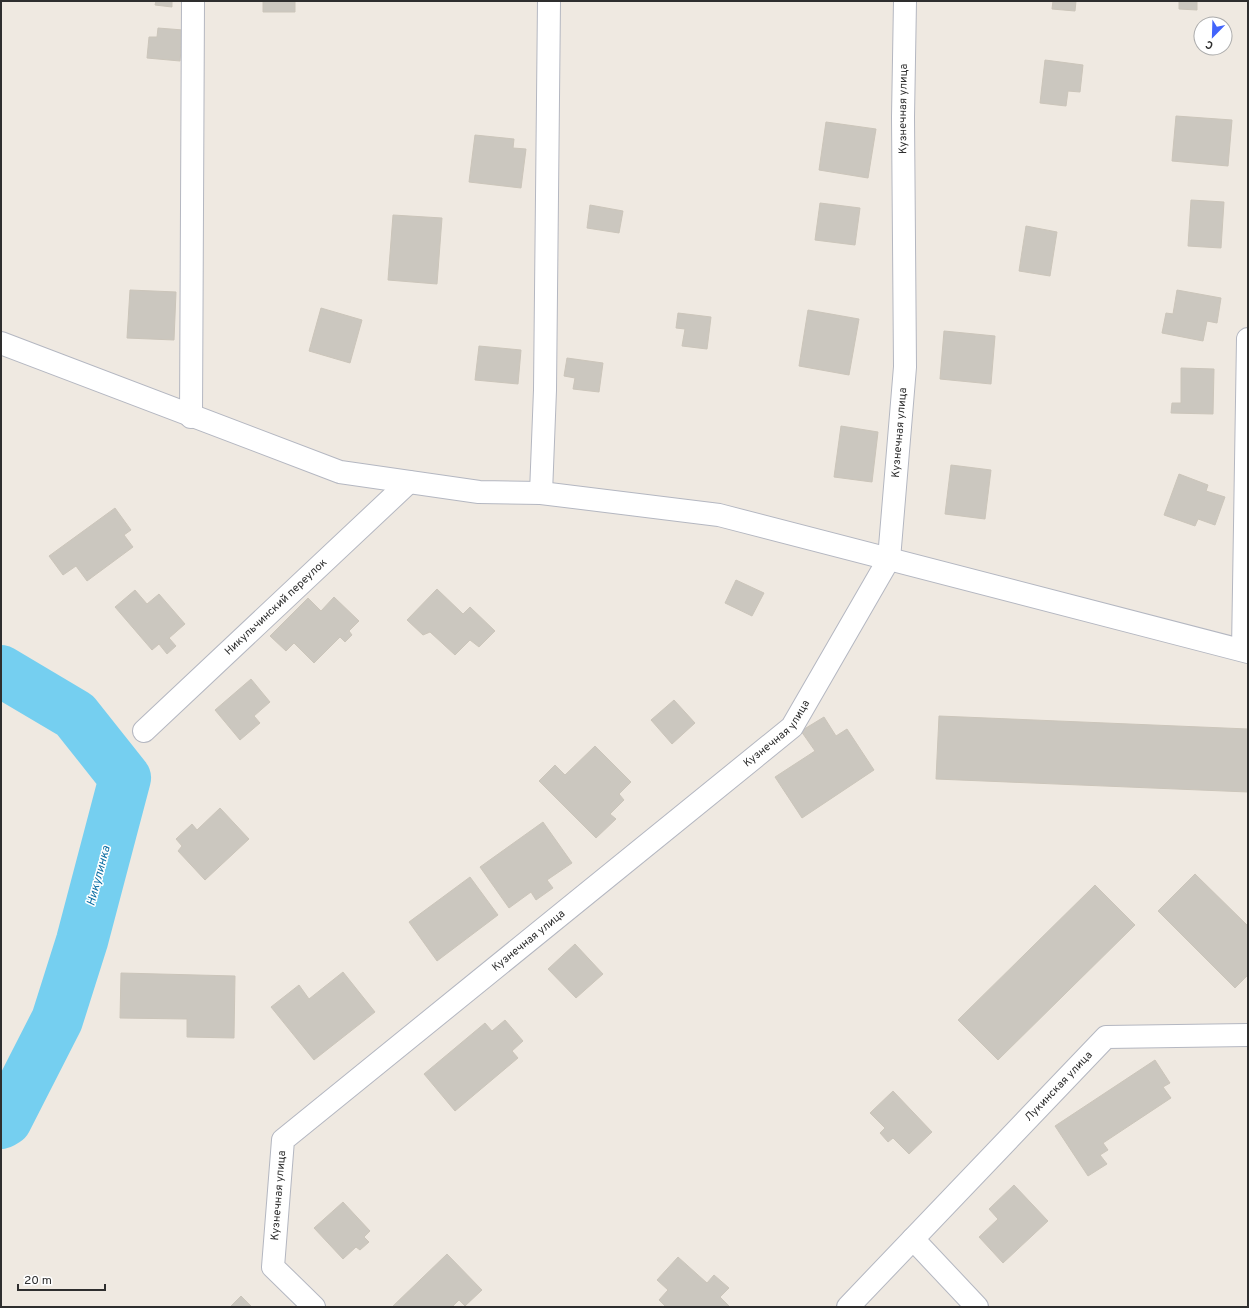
<svg xmlns="http://www.w3.org/2000/svg" width="1249" height="1308" font-family="Overpass,sans-serif">
<rect width="100%" height="100%" fill="#efe9e1"/>
<g fill="none" stroke-linecap="round" stroke-linejoin="round">
<!-- river -->
<path stroke="#75cff0" stroke-width="52" d="M1 671 75 715 125 778 82 941 57 1020 6 1120 1 1123"/>
</g>
<!-- building -->
<path fill="#cbc7bf" stroke="#cbc5ba" d="M156 1H172V7L155 5Z
M263 1H295V12H263Z
M1053 1H1076L1075 11 1052 9Z
M1179 1H1197V10L1179 9Z
M158 28 183 30 180 61 147 58 149 37H157Z
M1045 60 1083 65 1080 92 1068 91 1066 106 1040 103Z
M1176 116 1232 120 1228 166 1172 161Z
M826 122 876 129 868 178 819 170Z
M475 135 514 139 513 148 526 149 521 188 469 182Z
M1191 200 1224 202 1221 248 1188 246Z
M820 203 860 208 855 245 815 240Z
M590 205 623 211 619 233 587 228Z
M393 215 442 218 437 284 388 280Z
M1026 226 1057 232 1050 276 1019 271Z
M130 290 176 292 174 340 127 338Z
M1177 290 1221 298 1217 323 1207 321 1203 341 1162 333 1166 313 1173 314Z
M321 308 362 320 350 363 309 351Z
M808 310 859 319 849 375 799 366Z
M678 313 711 317 707 349 682 346 685 329 676 328Z
M944 331 995 336 991 384 940 379Z
M479 346 521 350 518 384 475 380Z
M567 358 603 363 599 392 573 389 575 378 564 376Z
M1181 368 1214 369 1213 414 1171 413 1172 403H1181Z
M841 426 878 432 872 482 834 477Z
M951 465 991 470 985 519 945 514Z
M1179 474 1208 485 1206 491 1225 497 1215 525 1198 519 1195 526 1164 515Z
M115 508 131 530 124 535 133 547 87 581 76 566 63 575 49 556Z
M736 580 764 593 752 616 725 603Z
M437 589 463 614 470 607 495 631 479 647 470 640 455 655 430 632 423 635 407 620Z
M135 590 147 604 159 594 185 624 169 638 176 646 167 654 159 644 152 650 115 607Z
M334 597 359 621 349 631 352 635 345 642 340 637 314 663 294 643 286 651 270 636 308 598 321 611Z
M251 679 270 702 254 716 260 723 240 740 215 710Z
M674 700 695 723 672 744 651 720Z
M939 716 1248 729V792L936 779Z
M824 717 836 736 847 729 874 770 802 818 775 777 815 751 801 731Z
M595 746 631 782 619 794 624 800 610 814 616 819 596 838 539 781 555 765 565 775Z
M220 808 249 839 205 880 178 851 182 846 176 839 192 824 197 830Z
M543 822 572 863 547 880 553 888 536 900 531 892 509 908 480 867Z
M1195 874 1248 926V975L1235 988 1158 911Z
M470 877 498 915 437 961 409 922Z
M1095 885 1135 925 998 1060 958 1020Z
M575 944 603 974 576 998 548 969Z
M343 972 375 1012 314 1060 271 1007 299 985 309 999Z
M121 973 235 976 234 1038 187 1037V1019L120 1018Z
M505 1020 523 1041 512 1051 518 1058 455 1111 424 1074 485 1023 492 1031Z
M1155 1060 1170 1083 1163 1087 1171 1098 1103 1143 1108 1150 1100 1155 1107 1164 1088 1176 1055 1126Z
M893 1091 932 1132 909 1154 893 1138 888 1142 880 1133 885 1128 870 1113Z
M1014 1185 1048 1221 1003 1263 979 1237 998 1219 989 1209Z
M343 1202 370 1231 364 1237 369 1242 360 1250 356 1247 343 1259 314 1228Z
M447 1254 482 1290 465 1306 459 1300 452 1307H392Z
M678 1257 707 1283 714 1275 729 1288 720 1297 730 1307H666L659 1300 668 1290 657 1280Z
M241 1296 252 1307H230Z"/>
<g fill="none" stroke-linecap="round" stroke-linejoin="round">
<!-- minor casing -->
<g stroke="#b4b7c1" stroke-width="24">
<g id="minor">
<path d="M1 343 340 472 479 492 541 493 719 515 1248 652"/>
<path d="M191 417 193 1"/>
<path d="M541 493 545 390 549 1"/>
<path d="M1243 650 1248 339"/>
<path id="s1" d="M144 731 409 482"/>
<path d="M913 1239 977 1307"/>
<path id="s2" d="M314 1307 273 1267 283 1140 792 727 889 559 905 367 903 117 905 1"/>
<path id="s3" d="M848 1307 1106 1037 1248 1035"/>
</g>
</g>
<!-- minor -->
<use href="#minor" stroke="#fff" stroke-width="22"/>
</g>
<g text-anchor="middle" dominant-baseline="central" stroke-width="3" stroke-linejoin="round" paint-order="stroke">
<!-- street labels -->
<g font-size="11" fill="#2e2e2e" stroke="#fff">
<text stroke="none"><textPath href="#s2" startOffset="1485">Кузнечная улица</textPath></text>
<text stroke="none"><textPath href="#s2" startOffset="1161">Кузнечная улица</textPath></text>
<text stroke="none"><textPath href="#s1" startOffset="181">Никульчинский переулок</textPath></text>
<text stroke="none"><textPath href="#s2" startOffset="825">Кузнечная улица</textPath></text>
<text stroke="none"><textPath href="#s2" startOffset="501">Кузнечная улица</textPath></text>
<text stroke="none"><textPath href="#s3" startOffset="305">Лукинская улица</textPath></text>
<text stroke="none"><textPath href="#s2" startOffset="129">Кузнечная улица</textPath></text>
</g>
<!-- water labels -->
<g font-size="12" font-style="italic" fill="#0d6fa3" stroke="#fff">
<text transform="translate(99 876) rotate(-75)">Никулинка</text>
</g>
</g>
<!-- border -->
<rect width="1249" height="1308" fill="none" stroke="#2e2e2e" stroke-width="4"/>
<!-- north arrow -->
<g transform="translate(1213 36) rotate(203)"><circle r="19" fill="#ffffff" stroke="#ababab"/>
<path d="M0-3L7 15L0 10L-7 15Z" fill="#4264fb"/>
<text y="-6" font-size="11" font-weight="bold" text-anchor="middle" fill="#2e2e2e">С</text>
</g>
<!-- scale -->
<path d="M18 1284v6h87v-6" fill="none" stroke="#2e2e2e" stroke-width="2"/>
<text x="24" y="1284" font-size="12" fill="#2e2e2e" stroke="#ffffff" stroke-width="3" paint-order="stroke">20 m</text>
</svg>
